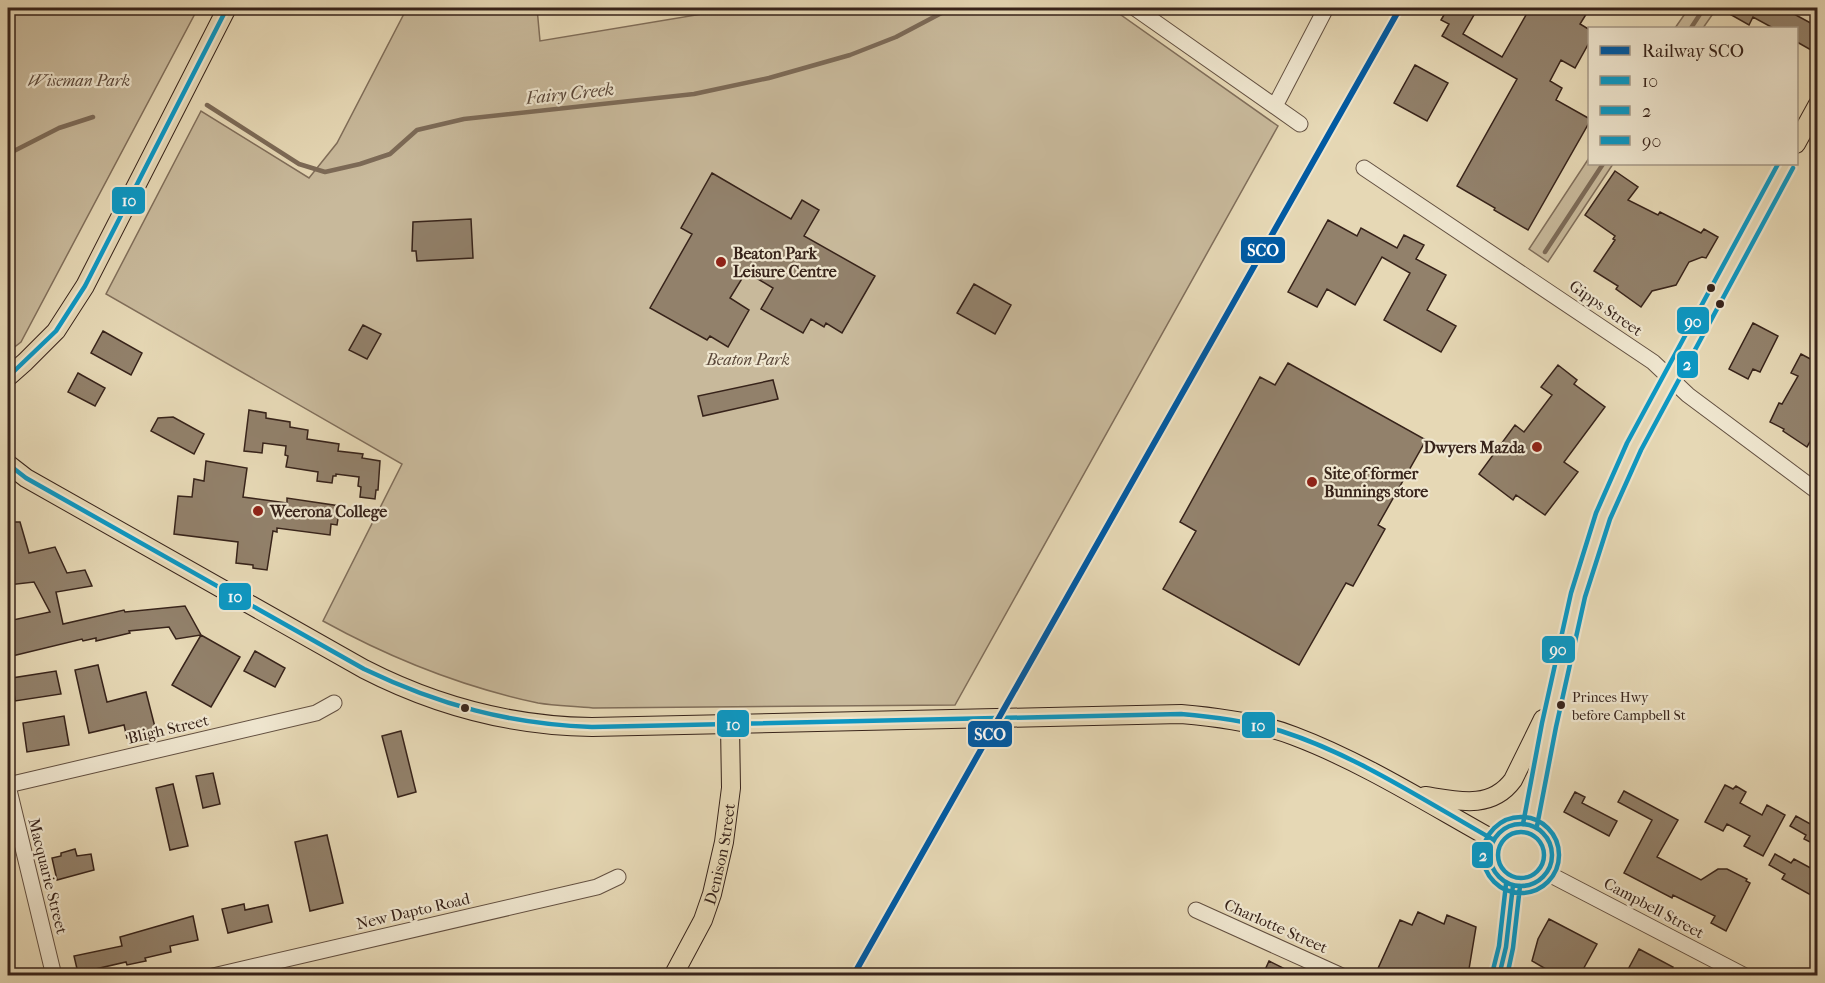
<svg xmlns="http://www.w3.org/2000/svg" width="1825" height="983" font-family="'IM FELL French Canon',serif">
<rect width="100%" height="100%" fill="#e6d8b5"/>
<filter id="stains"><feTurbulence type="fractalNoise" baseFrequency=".00333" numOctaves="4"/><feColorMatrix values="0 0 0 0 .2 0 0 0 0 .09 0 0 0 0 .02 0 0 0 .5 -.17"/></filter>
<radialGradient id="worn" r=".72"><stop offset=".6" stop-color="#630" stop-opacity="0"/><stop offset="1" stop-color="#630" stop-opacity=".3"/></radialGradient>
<!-- green -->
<path fill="#c8b99b" stroke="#806e5a" stroke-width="1.5" d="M8 8H198L21 342 8 352Z
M407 8H537L540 41 738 8H1111L1278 126 955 705 593 708C575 706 556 706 538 703 463 687 390 658 323 621L402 464 106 294 201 111 309 178 337 143Z
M1689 8H1717L1703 28H1675Z
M1589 158 1590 164H1613L1548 262 1529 249Z"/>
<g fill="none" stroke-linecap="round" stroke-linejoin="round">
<!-- stream -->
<path stroke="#7c6a57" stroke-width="4.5" d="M1691 28 1704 8
M207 105 299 164 325 172 360 164 390 154 417 130 464 119 694 94 769 78 850 55 896 37 951 8
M8 154 59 128 93 117
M1545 252 1603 164"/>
</g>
<!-- building -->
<path fill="#92816b" stroke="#37231a" stroke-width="1.5" d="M1448 8H1478L1463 34 1502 57 1530 8H1590L1580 24 1590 30V41L1575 68 1561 60 1550 81 1562 88 1556 100 1590 119V121L1528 230 1494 210 1495 208 1457 186 1517 79 1442 36 1449 24 1441 20Z
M1719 8H1783L1818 27V39L1811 50 1797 42V28H1773L1753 17 1749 25Z
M1415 65 1448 83 1427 121 1394 103Z
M1615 171 1638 187 1628 200 1658 215 1660 212 1701 233 1704 229 1718 237 1706 258 1702 257 1689 262 1676 285 1652 291 1641 307 1616 289 1618 286 1594 271 1615 240 1613 239 1615 236 1585 215Z
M712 173 791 219 802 200 819 210 804 236 875 276 842 333 826 323 824 327 811 319 803 333 761 309 773 288 746 272 730 298 749 310 728 347 710 336 707 340 650 308 692 234 681 228Z
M471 219 473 258 417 261 416 251H412L413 222Z
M1328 220 1357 236 1361 228 1397 248 1404 235 1424 245 1416 259 1446 275 1427 310 1456 326 1441 352 1384 320 1410 273 1382 257 1355 305 1327 289 1317 307 1288 292Z
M974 284 1011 305 995 334 957 313Z
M1753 323 1778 336 1760 372 1753 369 1748 379 1729 369Z
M363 325 381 334 367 359 349 350Z
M103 331 142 353 131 375 91 353Z
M1801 354 1818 363V428L1807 447 1783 431 1784 429 1770 422 1779 403 1782 404 1798 376 1791 373Z
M1288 363 1426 440 1378 525 1385 529 1353 586 1346 583 1299 665 1163 589 1196 531 1180 522 1260 377 1275 385Z
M1558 365 1577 380 1574 384 1605 407 1564 462 1578 472 1545 515 1516 495 1513 500 1479 474 1515 425 1524 432 1552 395 1541 387Z
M78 373 105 388 95 406 68 392Z
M773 380 778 399 703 416 698 396Z
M249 410 266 413V418L290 422V427L308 430 307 439 339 444 338 451 363 454 362 458 380 461 378 490H376L375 499 360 497 361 487 358 486 359 477 336 474V476H333L332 483 317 481 318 472 286 467 288 456 285 455 286 446 263 443 262 453 244 451Z
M173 417 204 434 194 454 151 431 158 418Z
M206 461 247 468 243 497 287 503V498L340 506 337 525 331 524 330 535 277 528V532L273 531 267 570 253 568V565L236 563 238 542 174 534 178 496 192 497 194 479 204 481Z
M8 522H20L29 553 55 547 67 573 85 570 92 586 56 592 63 624 124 610 125 612 185 606 201 635 176 639 169 627 129 631 130 633 96 641V638L83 641 82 639 8 657V621L50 612 34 582 8 585Z
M201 635 240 657 211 707 172 685Z
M255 651 285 668 275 687 244 671Z
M98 665 107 702 146 692 156 731 127 738 124 725 89 733 75 670Z
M56 671 61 694 15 701 12 678Z
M64 716 69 745 27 752 23 723Z
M401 731 416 792 398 797 382 736Z
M213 773 220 804 203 808 196 776Z
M173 784 188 846 170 850 156 788Z
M1725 785 1733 789 1736 786 1746 792 1740 803 1762 815 1767 805 1785 815 1763 856 1744 846 1750 836 1727 824 1723 831 1705 822Z
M1624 791 1678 820 1657 857 1701 880 1718 869H1727L1747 879 1746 881 1750 883 1726 931 1711 923 1715 916 1673 895 1672 898 1624 873 1652 820 1618 802Z
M1575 792 1585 797 1582 803 1617 821 1609 836 1564 812Z
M1818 814V846L1804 839 1806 835 1790 826 1796 816 1812 825Z
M327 835 343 903 310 911 295 842Z
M75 849 77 856 91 854 94 870 57 880 52 858 61 856V853Z
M1775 854 1791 863 1794 859 1818 872V899L1782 879 1785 874 1769 865Z
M244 904 245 910 268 905 272 922 228 933 222 909Z
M1418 912 1444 924 1447 915 1476 927 1468 975H1375L1400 920 1412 925Z
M193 916 198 940 170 946 171 952 145 958 146 961 127 965 126 962 78 973 74 956 122 946 120 937Z
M1549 919 1597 944 1580 975H1542L1546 969 1532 961 1538 939Z
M1639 949 1673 967 1669 975H1625Z
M1269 961 1297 975H1271L1264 972Z"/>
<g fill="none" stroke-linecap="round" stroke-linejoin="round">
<!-- minor casing -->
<g stroke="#635041" stroke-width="17">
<path id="minor" d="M1135 8 1300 124
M1275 106 1326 8
M1364 168 1653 362 1688 395 1818 492
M8 785 316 713 334 703
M8 786 54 976
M1547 873 1745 976
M1196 910 1342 976
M213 976 597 887 618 877"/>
</g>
<!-- major casing -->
<g stroke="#37231a" stroke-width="20">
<g id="major">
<path d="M1796 144 1818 104"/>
<path d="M8 377 25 362 56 331 85 286 227 8"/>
<path d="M8 464 26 478 364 669C436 706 511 726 592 727L1181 714C1216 717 1261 723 1294 736 1363 762 1429 804 1494 840"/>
<path d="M1425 796C1457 801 1491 810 1513 780L1543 719"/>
<circle cx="1521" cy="855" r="31"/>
<path d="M1530 825 1549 725 1578 595 1603 516 1634 447 1786 164"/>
<path id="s1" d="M673 976 703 920 712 894 724 842 731 788 730 725"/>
<path d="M1499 976 1506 947 1513 885"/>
</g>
</g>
<!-- minor -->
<use href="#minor" stroke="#efe6cf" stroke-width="15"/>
<!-- major -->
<use href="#major" stroke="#e6d8b5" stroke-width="18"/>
<!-- bus-1 casing -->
<g stroke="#efe6cf" stroke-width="9">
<path id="bus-1" d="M8 377 56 331 85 286 227 8
M8 464 26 478 364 669C439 705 509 724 592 727L1181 714C1215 717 1249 721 1281 731 1356 755 1425 801 1494 840
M1490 855a31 31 0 1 1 62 0a31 31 0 1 1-62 0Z
M1499 976 1506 947 1513 885"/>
</g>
<!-- bus-2 casing -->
<g stroke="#efe6cf" stroke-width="9">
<path id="bus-2" d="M1483 855a38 38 0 1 1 76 0a38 38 0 1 1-76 0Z
M1537 826 1556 727 1585 597 1610 519 1641 450 1793 168
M1507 976 1513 948 1520 886"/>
</g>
<!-- bus-3 casing -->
<g stroke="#efe6cf" stroke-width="9">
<path id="bus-3" d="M1523 824 1542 723 1571 593 1596 513 1627 443 1778 164
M1498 855a23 23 0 1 1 46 0a23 23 0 1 1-46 0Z
M1492 974 1499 946 1506 884"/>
</g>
<!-- bus-1 -->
<use href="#bus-1" stroke="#0b98c4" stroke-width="4.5"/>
<!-- bus-2 -->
<use href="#bus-2" stroke="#0b98c4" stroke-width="4.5"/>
<!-- bus-3 -->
<use href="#bus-3" stroke="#0b98c4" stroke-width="4.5"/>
<!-- rail-1 casing -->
<g stroke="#efe6cf" stroke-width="10">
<path id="rail-1" d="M853 976 1400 8"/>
</g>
<!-- rail-1 -->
<use href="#rail-1" stroke="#005aa3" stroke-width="6"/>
</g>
<!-- markers -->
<g fill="#8f2418" stroke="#efe6cf" stroke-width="2">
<circle cx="721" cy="262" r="6"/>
<circle cx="1537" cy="447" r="6"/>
<circle cx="1312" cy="482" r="6"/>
<circle cx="258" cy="511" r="6"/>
</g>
<g fill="#37231a" stroke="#efe6cf" stroke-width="2">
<circle cx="1711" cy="288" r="5"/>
<circle cx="1720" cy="304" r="5"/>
<circle cx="1561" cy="705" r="5"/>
<circle cx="465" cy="708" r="5"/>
</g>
<g text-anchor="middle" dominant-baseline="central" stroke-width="4.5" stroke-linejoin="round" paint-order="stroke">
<!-- bus labels -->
<g font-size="14" fill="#37231a" stroke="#efe6cf" text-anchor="start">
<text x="1572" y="697">Princes Hwy<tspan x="1572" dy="18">before Campbell St</tspan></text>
</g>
<!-- park labels -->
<g font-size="16" font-style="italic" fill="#5b483a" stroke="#efe6cf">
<text x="79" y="80">Wiseman Park</text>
<text x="748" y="359">Beaton Park</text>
</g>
<!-- poi labels -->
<g font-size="16" font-weight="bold" fill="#37231a" stroke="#efe6cf" text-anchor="start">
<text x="733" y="253">Beaton Park<tspan x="733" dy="18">Leisure Centre</tspan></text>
<text x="1525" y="447" text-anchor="end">Dwyers Mazda</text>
<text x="1324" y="473">Site of former<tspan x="1324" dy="18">Bunnings store</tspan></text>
<text x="270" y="511">Weerona College</text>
</g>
<!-- street labels -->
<g font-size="16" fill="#37231a" stroke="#efe6cf">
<text transform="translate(1606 308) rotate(35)">Gipps Street</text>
<text transform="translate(168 729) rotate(-13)">Bligh Street</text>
<text stroke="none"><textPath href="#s1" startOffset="132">Denison Street</textPath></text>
<text transform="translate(48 876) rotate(76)">Macquarie Street</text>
<text transform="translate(1654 908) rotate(28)">Campbell Street</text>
<text transform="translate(413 911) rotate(-13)">New Dapto Road</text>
<text transform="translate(1276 926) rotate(24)">Charlotte Street</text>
</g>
<!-- water labels -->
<g font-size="18" font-style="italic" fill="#5a4739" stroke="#efe6cf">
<text transform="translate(570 94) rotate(-6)">Fairy Creek</text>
</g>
</g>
<g stroke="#efe6cf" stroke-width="2">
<rect x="111" y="186" width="35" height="29" rx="6" fill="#0b98c4"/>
<rect x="1240" y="236" width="46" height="28" rx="6" fill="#005aa3"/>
<rect x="1676" y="306" width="34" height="29" rx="6" fill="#0b98c4"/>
<rect x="1676" y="350" width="23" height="29" rx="6" fill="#0b98c4"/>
<rect x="218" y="582" width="34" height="29" rx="6" fill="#0b98c4"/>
<rect x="1541" y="635" width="35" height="29" rx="6" fill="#0b98c4"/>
<rect x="716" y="709" width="34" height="29" rx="6" fill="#0b98c4"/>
<rect x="1241" y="711" width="35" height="28" rx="6" fill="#0b98c4"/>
<rect x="967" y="720" width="46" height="28" rx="6" fill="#005aa3"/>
<rect x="1471" y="841" width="23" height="28" rx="6" fill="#0b98c4"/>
</g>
<g font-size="16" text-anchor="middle" font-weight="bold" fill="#fff">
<text x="129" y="206">10</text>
<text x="1263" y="256">SCO</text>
<text x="1693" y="327">90</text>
<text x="1687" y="370">2</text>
<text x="235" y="602">10</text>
<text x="1558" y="655">90</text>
<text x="733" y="730">10</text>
<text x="1258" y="731">10</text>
<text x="990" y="740">SCO</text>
<text x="1483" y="861">2</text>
</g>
<!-- margin -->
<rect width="1825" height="983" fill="none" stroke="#e6d8b5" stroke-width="30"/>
<rect x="9" y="9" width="1807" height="965" fill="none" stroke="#37231a" stroke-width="3"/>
<rect x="15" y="15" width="1795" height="953" fill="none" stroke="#37231a" stroke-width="1.5"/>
<!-- legend -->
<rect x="1588" y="27" width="210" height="138" fill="#efe6cf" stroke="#a59887" stroke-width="1.5"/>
<rect x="1600" y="46" width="30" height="9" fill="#005aa3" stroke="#a59887" stroke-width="1.5"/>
<text x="1642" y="57" font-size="18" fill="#37231a">Railway SCO</text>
<rect x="1600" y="76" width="30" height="9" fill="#0b98c4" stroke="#a59887" stroke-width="1.5"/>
<text x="1642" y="87" font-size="18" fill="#37231a">10</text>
<rect x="1600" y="106" width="30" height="9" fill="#0b98c4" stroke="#a59887" stroke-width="1.5"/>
<text x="1642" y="117" font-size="18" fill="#37231a">2</text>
<rect x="1600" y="136" width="30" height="9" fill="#0b98c4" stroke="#a59887" stroke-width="1.5"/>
<text x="1642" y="147" font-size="18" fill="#37231a">90</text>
<rect width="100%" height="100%" filter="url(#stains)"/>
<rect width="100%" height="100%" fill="url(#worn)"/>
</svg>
